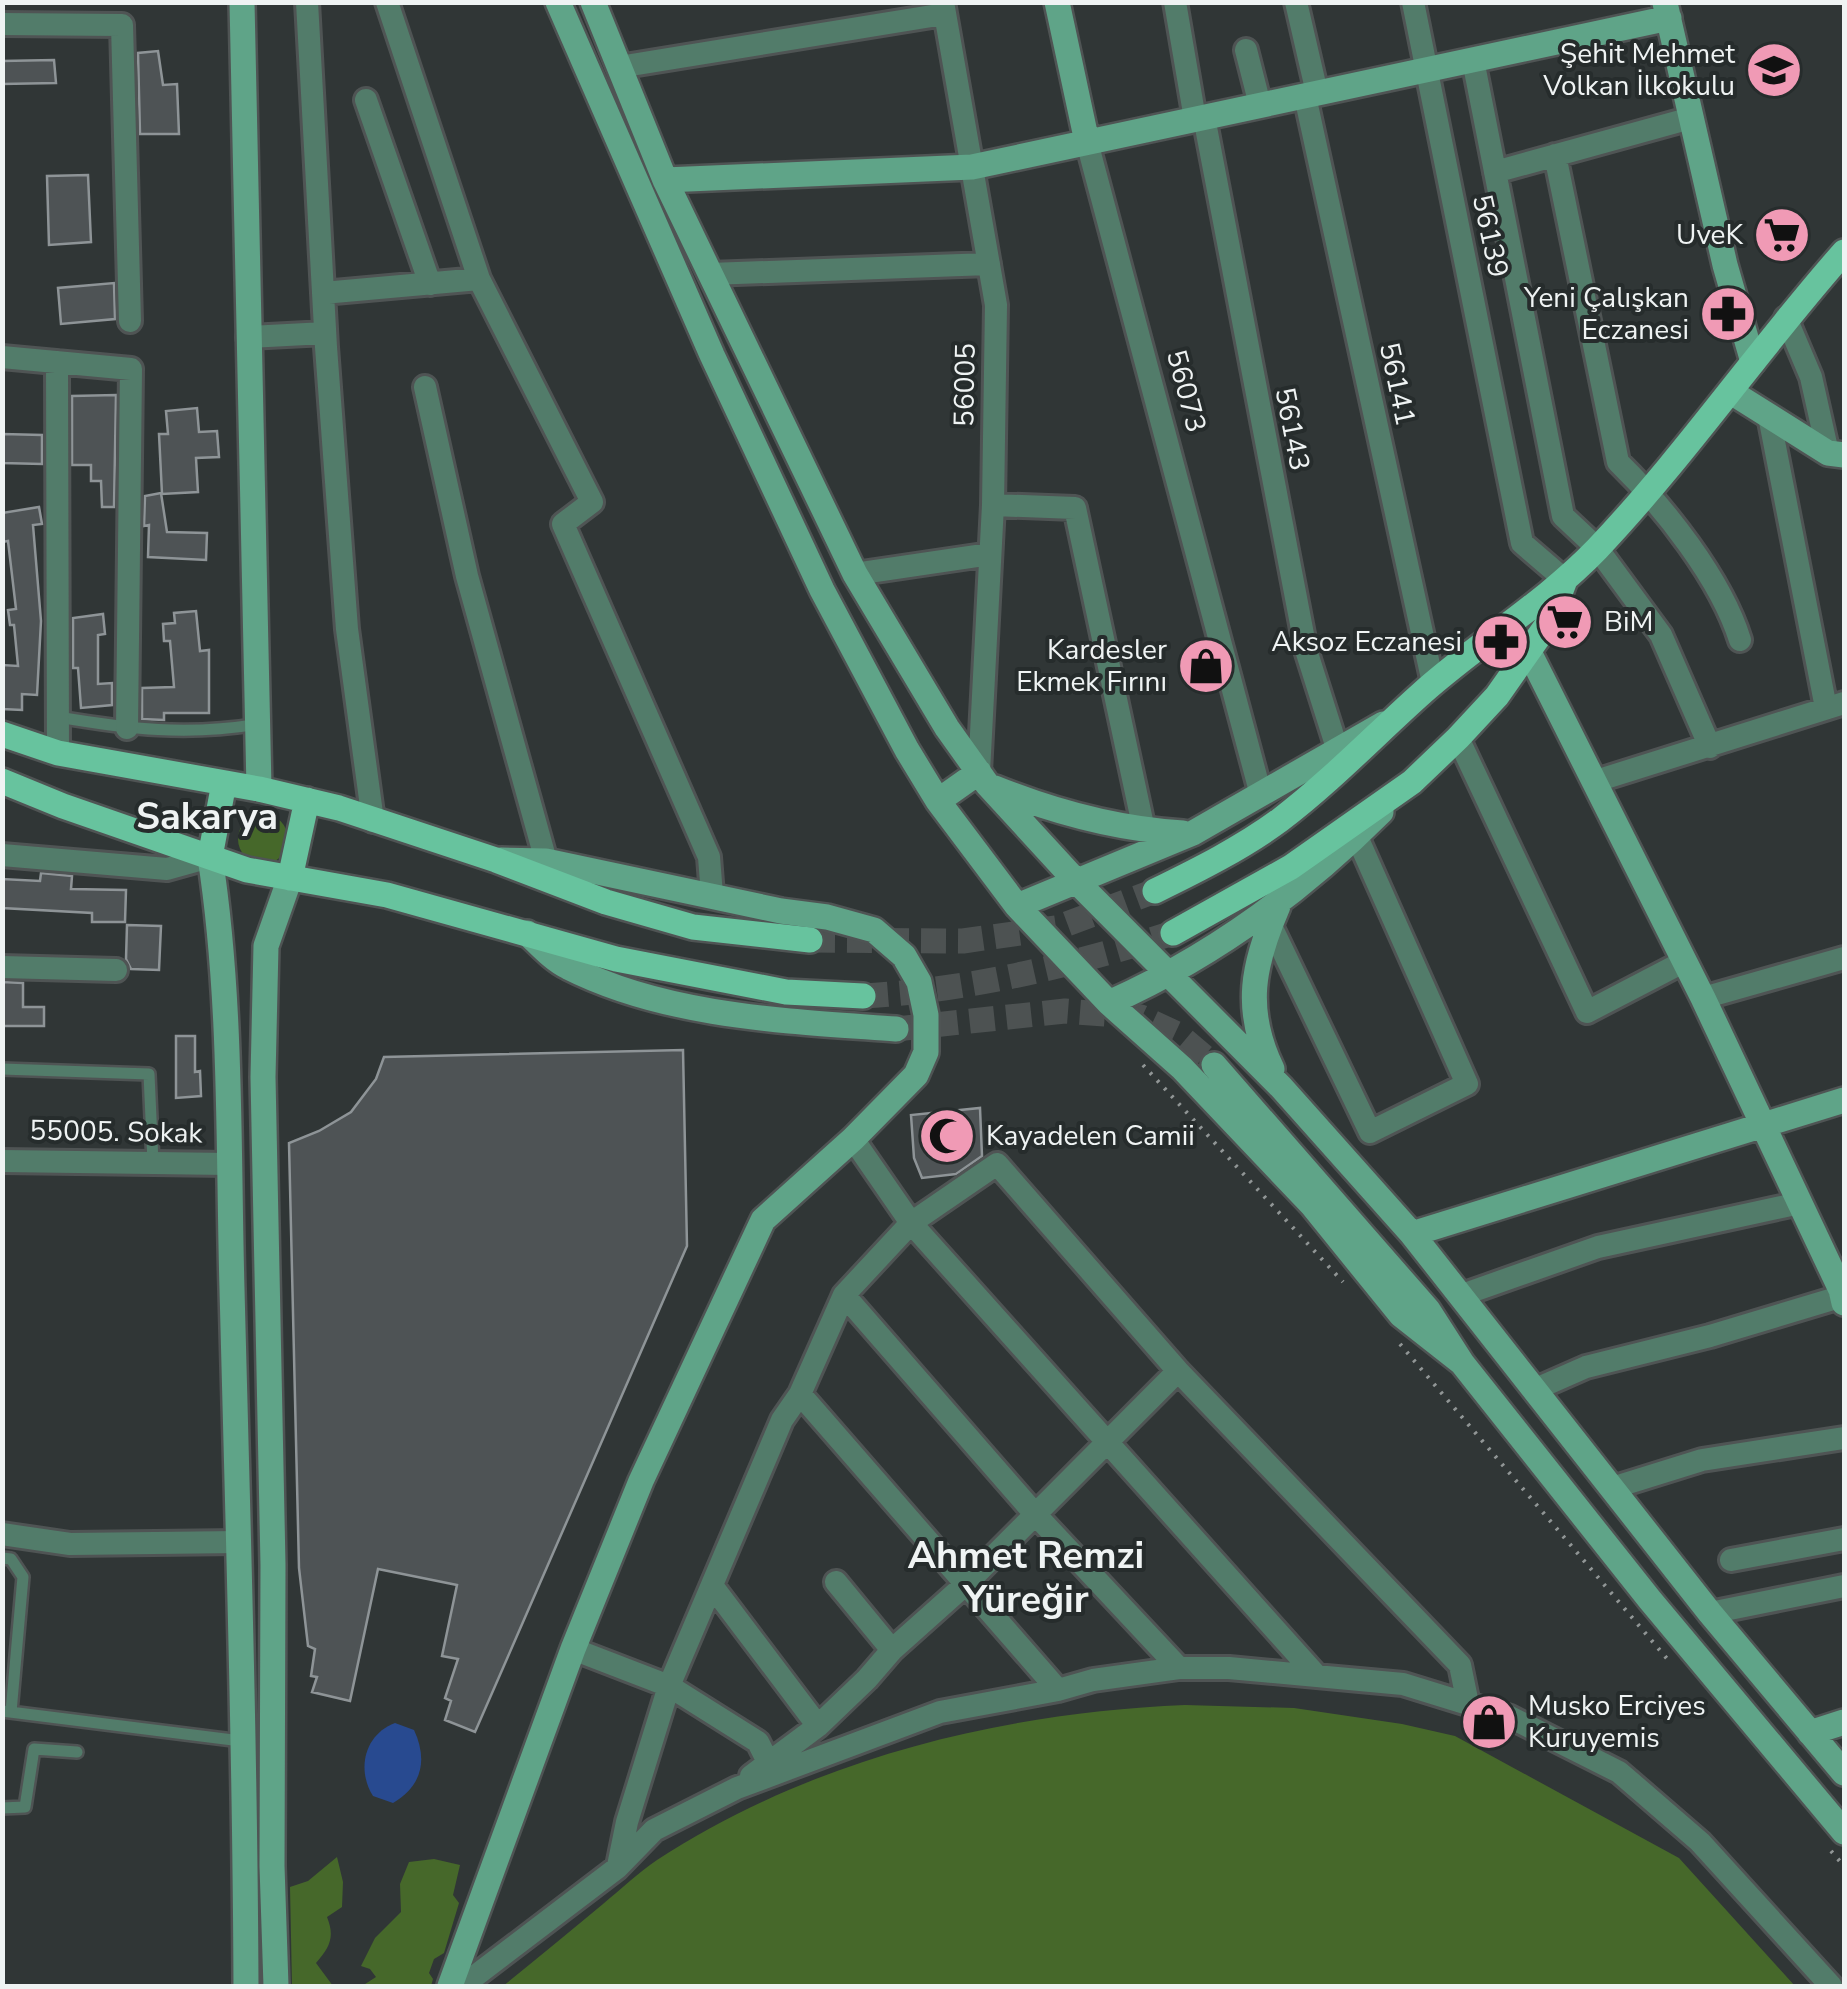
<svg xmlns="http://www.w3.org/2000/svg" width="1847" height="1989" font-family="'Nunito Sans',sans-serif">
<rect width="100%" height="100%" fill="#303636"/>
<!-- green -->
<path fill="#46682a" d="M238 839a25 25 0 1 1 50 0a25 25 0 1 1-50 0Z
M1185 1705 1294 1708 1402 1724 1455 1736 1679 1858 1795 1986H503C537 1959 570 1931 603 1904 621 1889 638 1873 657 1860 814 1758 1000 1713 1185 1705Z
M337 1857 343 1882 342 1907 327 1917C335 1937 330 1947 316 1963L333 1986H292L290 1887 308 1881Z
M434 1859 460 1865 453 1895 459 1903 444 1953 434 1959 429 1973 433 1979 431 1986H362L376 1977 370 1969 361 1966 375 1938 401 1912 400 1884 409 1862Z"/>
<!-- water -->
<path fill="#284a90" d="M395 1723 414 1730C428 1760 422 1786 393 1803L373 1796C356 1769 365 1734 395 1723Z"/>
<!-- building -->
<path fill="#4e5355" stroke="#8e9497" stroke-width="2.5" d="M158 51 163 85 177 84 179 134H140L138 53Z
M54 60 56 83 2 84V61Z
M88 175 91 242 49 245 47 176Z
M114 283 115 319 61 324 58 288Z
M116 395 114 507H102L101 481H91V465H72V396Z
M197 408 199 432 217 431 219 457 196 458 198 492 162 494 159 434H168L166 411Z
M2 434 42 435V464L2 463Z
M161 493 167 532 207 533 206 560 148 557 149 525 144 526 145 496Z
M39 507 42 524 33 525 41 621 37 695 22 694V710L2 709V665L18 666 14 625H10L8 610 16 609 8 541 2 542V513Z
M196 611 200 651 209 650V713H164V720L142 719V688L174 687 170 641H164L163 624 175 623 174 613Z
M103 614 105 634 98 635V684L112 683V705L81 708 78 668H73V618Z
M41 873 72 876 71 889 126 890 125 922H92V913L2 908V879L40 881Z
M127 925 161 926 159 970 131 969 126 959Z
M2 982 23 983V1007H44V1026H2Z
M176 1036H195V1072L200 1071 201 1096 176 1098Z
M683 1050 687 1246 475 1732 445 1720 451 1701 445 1698 458 1659 442 1656 457 1585 378 1569 350 1701 312 1692 317 1677 311 1676 315 1649 308 1646 299 1568 289 1143 319 1131 351 1112 376 1079 384 1057Z
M980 1108 982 1156 956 1174 922 1178 914 1158 911 1115Z"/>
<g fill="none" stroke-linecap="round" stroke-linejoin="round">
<!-- secondary-tunnel -->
<path stroke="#4d5252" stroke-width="25" stroke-dasharray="25 12" stroke-linecap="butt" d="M896 1029 1065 1011 1141 1017 1177 1034 1214 1065"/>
<!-- primary-tunnel -->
<path stroke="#4d5252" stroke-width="25" stroke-dasharray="25 12" stroke-linecap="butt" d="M810 940 963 941 1056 928 1155 891
M863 996C970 990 1070 966 1173 933"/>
<!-- lane casing -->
<g stroke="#4f5454" stroke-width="16">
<path id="lane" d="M58 717C129 729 187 736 259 724
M2 1069 149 1074 153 1163
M2 1558 11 1559 23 1577 11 1712
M2 1711 241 1741
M2 1808 25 1807 34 1749 77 1752"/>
</g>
<!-- street casing -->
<g stroke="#4f5454" stroke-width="28">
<path id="street" d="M307 2 326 347 347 629 373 821
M387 2 479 279 592 502 563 524 709 857 712 895
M943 2 996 305 993 505 979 772
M1175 2 1195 119
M1296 2 1317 93
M1413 2 1522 543 1565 580
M2 24 122 25 130 321
M1246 50 1260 105
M1473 60 1563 516 1597 548 1661 635 1710 747
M619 67 944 14
M1305 96 1433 683
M366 100 430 284
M1204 117 1306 650 1337 748
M1087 142 1261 795
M1555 155 1618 462C1664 507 1721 579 1740 640
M1495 172 1691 118
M710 274 989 264
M323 293 479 279
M1786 318 1811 377 1828 453
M248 337 325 333
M2 357 131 369 127 728
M57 362 58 753
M425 387 467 576 546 861
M1769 416 1826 708
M993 505 1075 508 1144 830
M855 574 990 554
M1458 738 1587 1012 1685 961
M1596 781 1844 703
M2 855 167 869 210 857
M1270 924 1370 1132 1467 1084 1357 837
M2 967 116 970
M1703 998 1844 958
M853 1139 911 1223 1316 1675
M2 1161 228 1164
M844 1295 1035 1514 1179 1668
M1462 1295 1598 1247 1800 1203
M1536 1389 1586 1367 1710 1336 1843 1296
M800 1394 1058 1690
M1612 1488 1702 1460 1844 1438
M2 1534 70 1544 239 1542
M1731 1560 1844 1539
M836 1582 892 1650
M713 1587 818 1726
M1710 1613 1844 1586
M573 1649 669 1686 758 1742 768 1762
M751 1776 818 1726 867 1679 892 1650 967 1583 1178 1371
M618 1866 627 1822 669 1686 782 1420 800 1394 844 1295 911 1223 997 1164 1178 1371 1460 1665 1468 1704
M462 1986 617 1868 654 1830 737 1788 940 1712 1058 1690 1093 1680 1179 1668H1229L1403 1684 1510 1717 1619 1772 1700 1842 1831 1986"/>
</g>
<!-- secondary casing -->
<g stroke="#4f5454" stroke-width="30">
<path id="secondary" d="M242 2 259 789
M558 2 712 355 822 590 907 750 938 801 1017 906 1109 1003 1182 1068 1312 1205 1401 1315 1462 1363
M593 2 665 180 855 574 947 728 987 784 1075 880 1281 1087 1412 1234 1710 1613 1844 1773
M1057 2 1087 142
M1665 3 1725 265 1753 362
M665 180 972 167 1669 18
M1731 392 1828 453 1844 455
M1528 650 1703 998 1841 1290 1844 1303
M995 788C1057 813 1117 829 1183 833
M938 801 979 772
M210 857C232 999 228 1146 232 1289 238 1522 245 1754 246 1986
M1017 906 1193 833 1383 724
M527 933C539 944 553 960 568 967 667 1017 787 1021 896 1029
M1109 1003C1212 957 1301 892 1381 812
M1214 1065 1428 1310 1462 1363 1650 1600 1844 1832
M1272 1069C1243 1009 1253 964 1278 906
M1412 1234 1844 1100
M1810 1733 1844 1722
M276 1986 272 1866 273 1565 263 1077 266 946 290 878
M450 1986 573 1649 641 1481 763 1220 853 1139 916 1075 926 1052V1015L919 982 904 956 874 930 827 917 781 911 546 861 501 860"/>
</g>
<!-- primary casing -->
<g stroke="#4f5454" stroke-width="30">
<path id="primary" d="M2 734 58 753 259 789 339 808 496 860 606 902 693 927 810 940
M2 781 63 806 247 870 387 895 616 959 786 992 863 996
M210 857 224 783
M290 878 307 800
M1155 891C1198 870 1242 848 1280 820 1331 781 1374 736 1422 693 1478 643 1545 603 1597 549 1686 455 1759 348 1844 252
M1173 933 1291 867 1412 782 1458 738 1497 696 1549 622 1565 580"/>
</g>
<!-- path -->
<path stroke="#919696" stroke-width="4" stroke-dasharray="2.5 8" stroke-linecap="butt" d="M1143 1065 1343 1282
M1400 1344 1669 1661
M1831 1851 1844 1866"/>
<!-- lane -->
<use href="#lane" stroke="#527c6a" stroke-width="11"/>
<!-- street -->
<use href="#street" stroke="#527c6a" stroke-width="22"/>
<!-- secondary -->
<use href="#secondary" stroke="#5fa488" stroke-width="25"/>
<!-- primary -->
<use href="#primary" stroke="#67c39e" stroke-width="25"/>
</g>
<!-- icons -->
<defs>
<g id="school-disc" transform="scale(2.875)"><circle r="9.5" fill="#f09ab5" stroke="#262c2c"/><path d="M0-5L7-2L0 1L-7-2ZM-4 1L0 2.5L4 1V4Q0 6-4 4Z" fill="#111"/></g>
<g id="supermarket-disc" transform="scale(2.875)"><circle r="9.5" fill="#f09ab5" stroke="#262c2c"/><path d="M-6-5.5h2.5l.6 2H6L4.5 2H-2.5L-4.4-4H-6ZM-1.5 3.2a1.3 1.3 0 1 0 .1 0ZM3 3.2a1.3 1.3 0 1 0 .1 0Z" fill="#111"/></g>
<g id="pharmacy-disc" transform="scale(2.875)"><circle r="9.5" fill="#f09ab5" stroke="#262c2c"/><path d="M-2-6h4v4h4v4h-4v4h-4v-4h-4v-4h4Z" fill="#111"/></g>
<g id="shop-disc" transform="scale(2.875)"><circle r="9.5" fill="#f09ab5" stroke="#262c2c"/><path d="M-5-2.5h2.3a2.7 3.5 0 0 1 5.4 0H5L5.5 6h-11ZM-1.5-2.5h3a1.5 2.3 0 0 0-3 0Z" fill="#111"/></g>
<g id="mosque-disc" transform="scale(2.875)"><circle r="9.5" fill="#f09ab5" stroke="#262c2c"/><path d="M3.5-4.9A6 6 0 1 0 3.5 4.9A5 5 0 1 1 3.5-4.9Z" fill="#111"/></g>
</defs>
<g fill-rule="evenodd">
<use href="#school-disc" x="1774" y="70"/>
<use href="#supermarket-disc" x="1782" y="235"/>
<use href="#pharmacy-disc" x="1728" y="314"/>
<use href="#supermarket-disc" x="1565" y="622"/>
<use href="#pharmacy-disc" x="1501" y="642"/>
<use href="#shop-disc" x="1206" y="666"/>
<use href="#mosque-disc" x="947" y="1136"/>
<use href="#shop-disc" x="1489" y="1722"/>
</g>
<g text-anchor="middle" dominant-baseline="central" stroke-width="8" stroke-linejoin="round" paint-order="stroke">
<!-- poi labels -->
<g font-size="28" fill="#eff3f3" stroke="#262c2c" text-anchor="end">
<text x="1735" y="54">Şehit Mehmet<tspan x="1735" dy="32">Volkan İlkokulu</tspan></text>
<text x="1743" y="235">UveK</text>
<text x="1689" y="298">Yeni Çalışkan<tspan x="1689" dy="32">Eczanesi</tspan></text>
<text x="1604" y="622" text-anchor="start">BiM</text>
<text x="1462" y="642">Aksoz Eczanesi</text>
<text x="1167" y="650">Kardesler<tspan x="1167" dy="32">Ekmek Fırını</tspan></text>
<text x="986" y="1136" text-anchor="start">Kayadelen Camii</text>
<text x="1528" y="1706" text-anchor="start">Musko Erciyes<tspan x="1528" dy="32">Kuruyemis</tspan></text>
</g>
<!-- street labels -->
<g font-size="28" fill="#eff3f3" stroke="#262c2c">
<text transform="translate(1490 236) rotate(78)">56139</text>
<text transform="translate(1397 384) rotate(78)">56141</text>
<text transform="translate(965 385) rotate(-89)">56005</text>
<text transform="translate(1186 391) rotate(75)">56073</text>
<text transform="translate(1292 429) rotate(79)">56143</text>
<text transform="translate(116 1132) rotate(1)">55005. Sokak</text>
</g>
<!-- district labels -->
<g font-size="38" font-weight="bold" fill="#eff3f3" stroke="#262c2c">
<text x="207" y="816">Sakarya</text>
<text x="1026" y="1555">Ahmet Remzi<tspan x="1026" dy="44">Yüreğir</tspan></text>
</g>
</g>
<!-- border -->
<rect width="1847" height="1989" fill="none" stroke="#eff3f3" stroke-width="10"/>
</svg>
